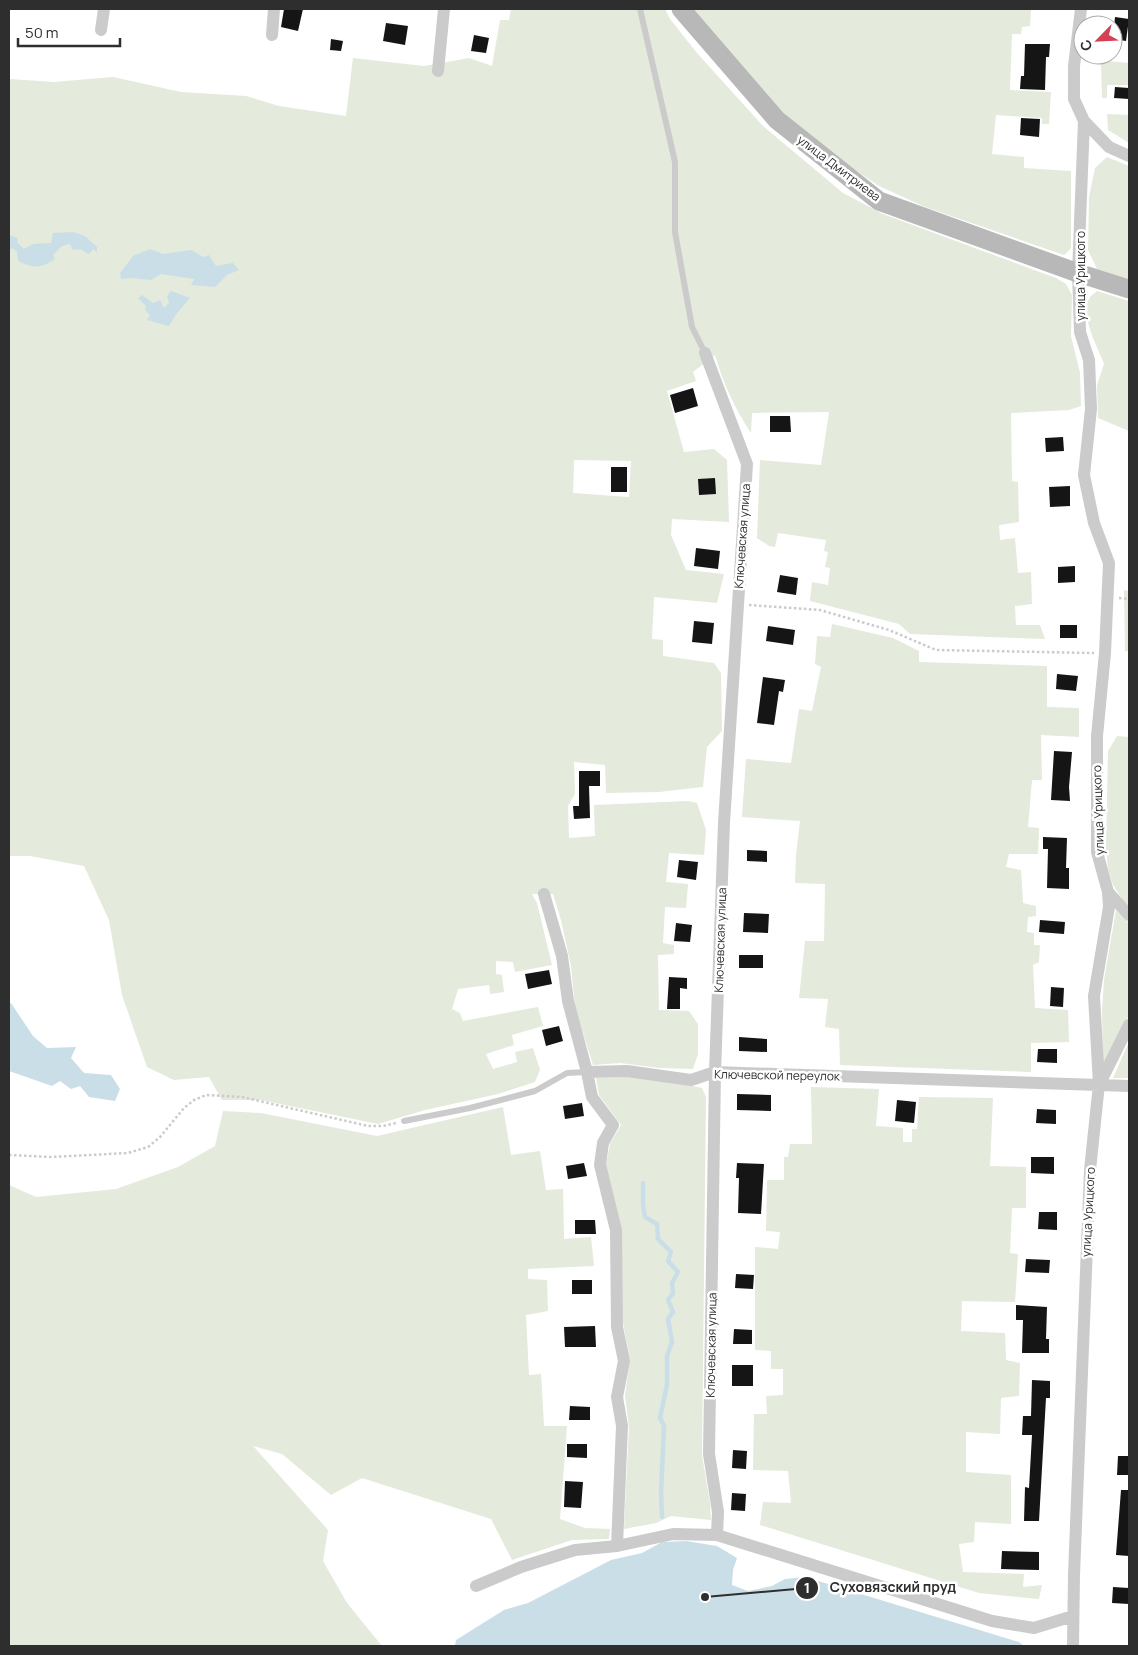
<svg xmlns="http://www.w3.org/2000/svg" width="1138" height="1655" font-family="Manrope,sans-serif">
<rect width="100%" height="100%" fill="#fff"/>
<!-- green -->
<path fill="#e4eadc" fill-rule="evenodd" d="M511 9H665L670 19 697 53 763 126 843 193 883 214 1056 278 1066 284 1072 295 1071 336 1080 373 1081 406 1069 410 1011 413 1012 481 1018 482 1019 522 999 525 1000 540 1015 538 1018 573 1031 572 1032 604 1015 606 1016 625H1040L1045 639 910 634 899 624 810 601 812 582 828 585 830 568 825 567 828 552 824 551 826 540 778 533 775 547 769 546 757 538 760 460 821 465 829 412 752 413 751 433C735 409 723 383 715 355L693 372 696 381 667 391 684 452 714 449 727 460 729 522 672 519 671 535 686 570 724 574 717 603 654 597 652 639 663 640V656L714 663 721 673 722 731 707 747 703 787 659 792 606 793 605 765 574 762 575 794 568 806 569 838 595 836 594 805 688 801 697 803 706 830 704 855 669 853 666 882 688 884 686 908 665 907 663 943 674 945V954L658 955 659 1010 689 1011 698 1024V1054L693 1069 660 1068 620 1063 593 1065 575 1007 571 966 561 920 553 894H532L537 903 552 965 515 972 513 962 496 961V974L502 975 504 992 490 994 489 985 458 989 452 1009 460 1013 463 1021 538 1007 543 1026 512 1035 514 1045 486 1054 493 1069 517 1062 515 1052 533 1048 540 1070 535 1082 498 1094 425 1110 378 1124 261 1100H222L209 1077 174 1080 147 1067 122 995 109 920 84 866 30 856H9V79L54 82 113 77 181 92 246 96 279 106 346 116 353 58 424 66 469 58 492 66 500 20H509ZM574 460 631 461 629 497 573 493Z
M693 9H1031L1030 26 1022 27 1021 34H1012L1010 90 1051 92 1049 124H1042V118L996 115 992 154 1024 157V168L1071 171V248L1064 255 925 207 879 186 831 154 787 119Z
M1107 61 1129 63V85H1107V98H1102L1101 63Z
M1107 114 1129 115V143L1108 130Z
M1107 157 1129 166V279L1097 269 1088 250 1089 197 1095 168Z
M1097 291 1129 301V431L1098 418 1097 385 1104 364C1098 348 1080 316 1089 299 1090 296 1095 293 1097 291Z
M1124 590 1129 591V651H1125Z
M832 624 893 638 919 651V662L1047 666V707L1079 708V737L1041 735 1042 780H1032L1028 827 1039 828 1038 854H1009L1006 867 1021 870 1023 903 1036 906V916L1028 917 1027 932 1034 933V945H1040L1039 962 1033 965 1035 1008 1068 1010 1069 1042 1031 1043V1072L840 1065 839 1029 825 1027 828 999 799 998 805 941H824L825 884 795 883 796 855 800 821 742 817 746 759 791 763 799 709 812 711 821 667 815 664 817 636 830 637Z
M1117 736 1129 737V905L1123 900 1113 885 1108 869 1106 849 1108 751Z
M1116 910 1129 923V1015L1115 1044 1103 1063 1102 1010 1104 980Z
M1128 1044H1129V1078H1113Z
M626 1077 676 1082 702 1088 706 1097 702 1455 710 1503 711 1520 671 1516 656 1523 624 1529 629 1428 625 1395 630 1360 623 1323 606 1165 610 1144 621 1125 599 1095 596 1078Z
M811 1087 879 1089 876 1126 903 1128V1142H912V1129H917L919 1097 993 1098 990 1166 1026 1167V1208H1012L1010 1253 1018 1254 1015 1302 962 1301 961 1331 1005 1333 1006 1360 1020 1363 1019 1396 1001 1398 1000 1434 966 1432V1472L1011 1475V1524L975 1522 974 1542 959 1544 963 1572 1024 1574 1023 1587 1042 1585 1039 1599 979 1593 760 1525 763 1502 791 1503 788 1471 753 1470 754 1414H767L766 1396 783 1395V1369H771V1351L755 1350V1247L778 1249 780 1232 766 1231 767 1180H784V1157H788L790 1144H812Z
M503 1107 511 1155 540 1151 546 1190 563 1189 564 1239 591 1237 594 1266 528 1269V1279L547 1280 548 1311 526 1315 529 1375 541 1374 544 1426H567L560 1519 585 1528 610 1529 609 1539 572 1540 512 1560 491 1519 362 1478 331 1495 282 1454 253 1446 328 1530 323 1561 347 1603 382 1646H9V1185L36 1197 116 1189 178 1167 215 1146 223 1111 261 1113 377 1136Z"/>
<!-- water -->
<path fill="#cadee8" d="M73 232 85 236 97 247V252L93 249 89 254 80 249 73 250 70 244 62 246 53 255 55 259C42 268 33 269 18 261L17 251 12 248 9 251V235L18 238 17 242 24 249 33 244 51 243 53 233Z
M150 249 163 254 191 250 203 257 209 255 216 266 233 263 239 270 227 275 215 287 191 285 194 279 161 274 151 280 130 278 121 279 120 273 133 256Z
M171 291 190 298 177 313 169 326 147 320 150 315 145 310 146 306 138 298 142 295 153 303 160 300 164 308 169 303 167 296Z
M11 1003 33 1036 47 1048 76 1047 71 1058 84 1073 111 1075 120 1089 115 1101 89 1097 80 1086 71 1089 60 1081 52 1086 9 1071V1004Z
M686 1541 717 1546 737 1558 733 1570 732 1585 748 1591 772 1586 785 1579 805 1577 1019 1642 1024 1646H455L456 1640 504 1610 528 1603 611 1560 642 1553 662 1542Z"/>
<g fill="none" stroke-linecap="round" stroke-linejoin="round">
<!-- stream -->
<path stroke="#cadee8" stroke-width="4.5" d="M643 1183V1205L645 1217 657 1224 658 1239 671 1252 668 1261 678 1272 672 1283 673 1293 668 1300 673 1312 668 1319 672 1342 667 1356V1385L660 1418 664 1426 661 1493 662 1517"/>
</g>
<!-- building -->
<path fill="#151515" d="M284 9H303L298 31 281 27Z
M1115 17 1129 19 1126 41 1113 39Z
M386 23 408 26 405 45 383 41Z
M474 35 489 38 486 53 471 51Z
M331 39 343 41 341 51 330 50Z
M1025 44H1050L1049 57H1046L1045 90 1020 89 1021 76H1024Z
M1115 87 1129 88V99L1114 98Z
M1021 118 1040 119 1039 137 1020 135Z
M693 388 698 406 675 413 670 395Z
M770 416H790L791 432H770Z
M1063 437 1064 451 1046 452 1045 438Z
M611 467H627V492H611Z
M715 478 716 494 699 495 698 479Z
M1070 486V506L1050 507 1049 487Z
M696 548 720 551 718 569 694 566Z
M1075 566V582L1058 583V567Z
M780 575 798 578 796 595 777 592Z
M694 621 714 623 712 644 692 642Z
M1060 625H1077V638H1060Z
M768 626 795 630 793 645 766 641Z
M1057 674 1078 676 1076 691 1056 689Z
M763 677 785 680 783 692 779 691 774 725 757 723Z
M1054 751 1072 752 1069 787 1070 801 1051 800Z
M579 771H600V786H589L590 818 574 819 573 806H579Z
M1043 837 1067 838 1066 868H1069V889L1047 888 1048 849H1043Z
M747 850 767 851V862L747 861Z
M679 860 698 862 696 880 677 877Z
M744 913 769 914 768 933 743 932Z
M1040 920 1065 922 1064 934 1039 932Z
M676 923 692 925 690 942 674 941Z
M739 955H763V968H739Z
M549 970 552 984 528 989 525 974Z
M669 977 687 978V989L680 988V1009H667Z
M1051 987 1064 988 1063 1007 1050 1006Z
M559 1026 563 1041 546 1046 542 1030Z
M739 1037 767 1039V1052L739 1051Z
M1038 1049H1057V1063L1037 1062Z
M737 1094 771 1095V1111L737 1110Z
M897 1100 916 1102 914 1123 895 1121Z
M582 1103 584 1116 565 1119 563 1106Z
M1037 1109 1056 1110V1124L1036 1123Z
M1031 1157H1054V1174L1031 1173Z
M584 1163 587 1176 568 1179 566 1166Z
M737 1163 764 1164 761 1214 738 1213 739 1178H736Z
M1039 1212H1057V1230L1038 1229Z
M575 1220H595L596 1234H575Z
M1026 1259 1050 1260 1049 1273 1025 1272Z
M736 1274 754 1275 753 1289 735 1288Z
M572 1280H592V1294H572Z
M1016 1305 1047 1307 1046 1339H1049V1353H1022L1023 1320H1016Z
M595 1326 596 1347H565L564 1327Z
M734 1329 752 1330V1344H733Z
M732 1365H753V1386H732Z
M1032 1380 1050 1381V1398H1046L1039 1521H1024L1025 1487 1029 1488 1032 1435H1022L1023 1416H1031Z
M570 1406 590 1407V1420H569Z
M567 1444H587V1458L567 1457Z
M733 1450 747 1451 746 1469 732 1468Z
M1118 1456H1129V1475H1117Z
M565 1481 583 1482 581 1508 564 1507Z
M1121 1490H1129V1556L1116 1555Z
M732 1493 746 1494 745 1511 731 1510Z
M1002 1551 1039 1552V1570L1001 1569Z
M1113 1587 1129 1588V1604L1112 1603Z"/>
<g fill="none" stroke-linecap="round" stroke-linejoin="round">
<!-- path -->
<path stroke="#cbcbcb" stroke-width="2.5" stroke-dasharray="2.5 2.5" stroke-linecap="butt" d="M1119 598 1129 599
M749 605 820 610 889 630 936 650 1094 653
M9 1155 51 1157 128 1153 148 1147 160 1137 184 1108 194 1100 206 1095 242 1097 368 1126H383L396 1123"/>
<!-- lane -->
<path stroke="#cbcbcb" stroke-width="6" d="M640 9 675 162V232L692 327 705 353
M404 1121 470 1108 535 1091 567 1073 587 1072"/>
<!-- street -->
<path stroke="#cbcbcb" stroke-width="12" d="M101 30 104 9
M272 35 274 9
M438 71 444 9
M1084 121 1109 147 1129 156
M705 353 747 464 724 823 715 1072 709 1454 718 1512 717 1535
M1108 892 1129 915
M544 894 562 956 568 1001 587 1072 592 1097 613 1125 603 1143 600 1165 616 1230 617 1327 624 1361 617 1397 622 1426 617 1546
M587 1072 627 1071 691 1080 715 1072 1129 1086
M1100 1083 1129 1025
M476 1586 521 1567 575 1550 617 1546 673 1534 717 1535 992 1621 1034 1628 1073 1616
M1073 1646 1074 1575 1090 1170 1099 1084 1094 996 1109 907 1108 892 1097 852V736L1105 653 1109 563 1094 523 1084 475 1091 409 1089 360 1080 332 1078 273 1084 121 1074 99V66L1081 9"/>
<!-- secondary -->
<path stroke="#b8b8b8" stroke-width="19" d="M681 9 777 120 879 201 1078 273 1129 289"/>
</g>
<g text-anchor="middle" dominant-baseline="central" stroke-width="5" stroke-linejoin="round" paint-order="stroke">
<!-- street labels -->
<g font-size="12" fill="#2e2e2e" stroke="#fff">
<text transform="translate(839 168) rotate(37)">улица Дмитриева</text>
<text transform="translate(1080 276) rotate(-90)">улица Урицкого</text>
<text transform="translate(742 536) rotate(-86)">Ключевская улица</text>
<text transform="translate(1098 810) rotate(-92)">улица Урицкого</text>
<text transform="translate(720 940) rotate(-88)">Ключевская улица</text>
<text transform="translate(777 1075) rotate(1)">Ключевской переулок</text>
<text transform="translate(1088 1212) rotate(-87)">улица Урицкого</text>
<text transform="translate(711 1345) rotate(-89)">Ключевская улица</text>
</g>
</g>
<!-- callouts -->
<path fill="none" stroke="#2e2e2e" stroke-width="2" d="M705 1597L807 1588"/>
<g fill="#2e2e2e" stroke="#fff" stroke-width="2">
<circle cx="705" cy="1597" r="5"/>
<circle cx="807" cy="1588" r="12"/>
</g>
<g font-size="15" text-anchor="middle" font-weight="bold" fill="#fff">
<text x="807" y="1593">1</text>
</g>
<g font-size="14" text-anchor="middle" font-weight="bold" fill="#2e2e2e" stroke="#fff" stroke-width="5" stroke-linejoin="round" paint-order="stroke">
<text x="893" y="1592">Суховязский пруд</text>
</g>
<!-- border -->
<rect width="1138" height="1655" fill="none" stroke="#2e2e2e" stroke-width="20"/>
<!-- north arrow -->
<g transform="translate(1098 40) rotate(246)"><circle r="24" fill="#ffffff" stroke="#ababab"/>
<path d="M0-4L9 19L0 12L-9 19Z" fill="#d44054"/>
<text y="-8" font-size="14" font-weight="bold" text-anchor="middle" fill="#2e2e2e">С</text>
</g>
<!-- scale -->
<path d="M18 38v8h102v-8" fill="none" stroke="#2e2e2e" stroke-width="2.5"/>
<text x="25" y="38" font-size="15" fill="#2e2e2e" stroke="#ffffff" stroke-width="4" paint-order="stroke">50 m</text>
</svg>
